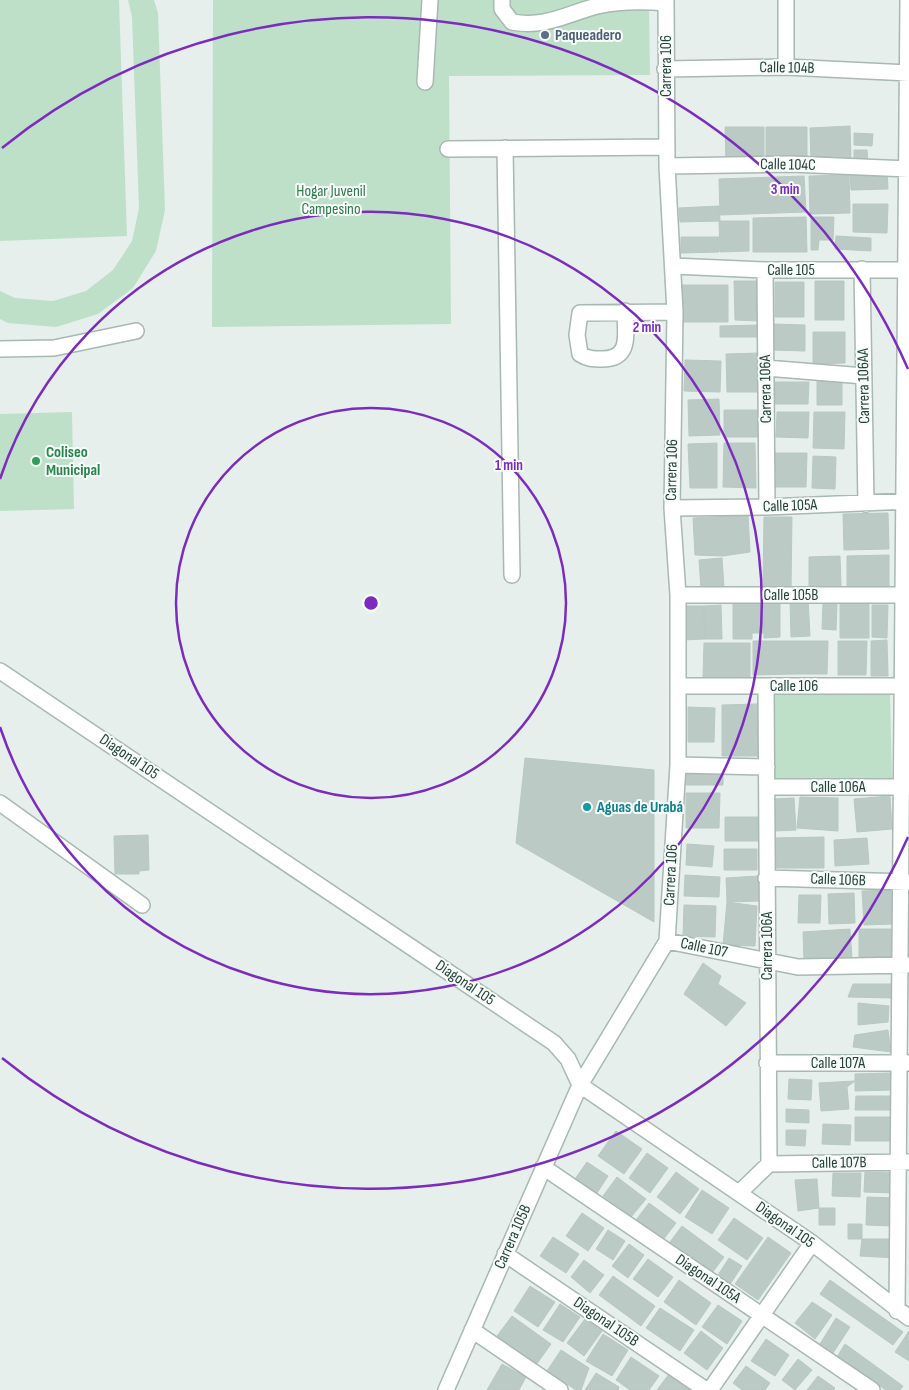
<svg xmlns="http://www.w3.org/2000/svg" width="909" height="1390" font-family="'Sofia Sans Condensed',sans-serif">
<rect width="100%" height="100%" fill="#e6efeb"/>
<!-- green -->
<path fill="#bfe0c8" d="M0 0H119L127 236 0 241Z
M128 0H154L158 13 165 210 156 251 133 288 98 314 56 327 8 323 0 319V291L15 298 53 301 86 291 113 270 132 241 139 208 132 17Z
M213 0H649L650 75 449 76 451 324 212 327Z
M72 412 74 509 0 511V414Z
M890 693 892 778 774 780 772 695Z"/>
<!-- building -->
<path fill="#bbcac4" stroke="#b8c9c2" d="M850 126 851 160 811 161 810 128Z
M725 127H764V161L726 162Z
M766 127H807V162H766Z
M854 133 873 134 872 146 854 145Z
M854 150H867L868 162 854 163Z
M887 170 888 189 851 190 850 171Z
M849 175 850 213 810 214 809 176Z
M804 176 806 212 720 215 719 179Z
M853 204H888L887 233 853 232Z
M719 206 720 221 680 222 679 208Z
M806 217 807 252H753V218Z
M811 217H834L833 240H819L818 250H811Z
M719 221H749V251L720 252Z
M836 236 871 238V251L835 249Z
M681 237H719V252L681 253Z
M734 281H759V321L735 320Z
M815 281H844V320H815Z
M775 282H804V317H775Z
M682 285H728V322H682Z
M773 324 805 325V351L772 350Z
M758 325 759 337H720V326Z
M813 332H845V363L813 364Z
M759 353 760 392H727L726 354Z
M685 360 721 361 720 392 684 391Z
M817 379H842V405H817Z
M775 382H809L808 404H775Z
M719 399 720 435 689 436 688 400Z
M724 410H759V437H724Z
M777 412H809L808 438 776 437Z
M814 412H845L844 449 813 448Z
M717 443V488H690L688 444Z
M724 443H755L756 488 723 487Z
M773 453H807L806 487H773Z
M813 456 836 457 835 489 812 488Z
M888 513 889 549 844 550 843 514Z
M748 515 750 552 723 556 695 555 693 518Z
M764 517H792L791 587H763Z
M889 555V587H847V556Z
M840 556 841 586H809V557Z
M722 558 724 588 701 589 699 560Z
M790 599H808L810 636 791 637Z
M780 601V637L764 638 763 602Z
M763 602 764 633H752V603Z
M733 603H752V639H733Z
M823 603H837L836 630 822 629Z
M840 603H869V638H840Z
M721 605 722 639H705L704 606Z
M872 605H888L887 638 872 637Z
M683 606H704L705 639 683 640Z
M887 640 888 676H871V641Z
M753 641H797V674L753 675Z
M797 641H828L827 674H797Z
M838 641H867L866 675H838Z
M704 643H750V677H703Z
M758 704V756H722V705Z
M688 707 715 708 714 742H688Z
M525 758 654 770V922L516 843Z
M686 772H723V785H686Z
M686 793H720L719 828H686Z
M890 796 892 829 857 832 854 799Z
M800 797 838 798V831L797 828Z
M794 798 796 830 775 831 774 799Z
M725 817H760V841H725Z
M148 835 149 870 139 871V874H115L114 836Z
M824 837V868H774L773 838Z
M867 838 869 864 835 866 834 840Z
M687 844 714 846 712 867 686 865Z
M724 849H757V870H724Z
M685 875 720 877 719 897 684 896Z
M758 876 759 901 727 902 726 878Z
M891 890 893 924 864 925 862 891Z
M854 893 855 923 829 924 828 894Z
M799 895H821L820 923H798Z
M727 902 757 906 755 946 723 945Z
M684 905 716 906 715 937 683 936Z
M850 929 852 959 804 961 803 932Z
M859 929H891V959L859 958Z
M703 963 721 976 718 984 746 1003 726 1026 684 994Z
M853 984H896L894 998 848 997Z
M858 1003 889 1006 888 1022 858 1025Z
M888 1030 891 1052 853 1047 855 1035Z
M892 1073V1090L855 1091V1074Z
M789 1079 812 1080 811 1100 788 1099Z
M855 1081 847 1087 849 1109 821 1111 819 1083Z
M856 1096H892V1110H855Z
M786 1109 809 1110V1123L786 1122Z
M855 1117H890V1141H855Z
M823 1124 851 1125 850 1145 822 1144Z
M786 1130H806L805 1146 786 1145Z
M616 1131 642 1149 624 1174 598 1156Z
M647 1153 668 1168 650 1193 629 1178Z
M587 1162 608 1176 597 1193 575 1179Z
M676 1172 699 1189 680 1214 657 1197Z
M865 1172 894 1173 893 1193 864 1192Z
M833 1173H861L860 1197 832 1196Z
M617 1177 646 1199 631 1217 603 1196Z
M817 1179 819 1208 798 1211 795 1180Z
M702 1190 729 1208 712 1234 685 1217Z
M867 1197 896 1198 894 1226 866 1225Z
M649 1203 676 1223 663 1240 636 1220Z
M819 1208H835V1225H819Z
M582 1213 604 1228 588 1251 566 1236Z
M734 1218 763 1238 747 1260 718 1240Z
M848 1224H862V1239H848Z
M682 1226 724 1257 712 1273 670 1242Z
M608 1230 625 1241 613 1260 596 1249Z
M553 1237 579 1254 566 1273 540 1256Z
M768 1237 791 1253 758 1300 735 1284Z
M862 1239H898L897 1258 860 1256Z
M629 1244 644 1255 628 1278 612 1266Z
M729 1258 742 1266 729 1286 716 1278Z
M648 1259 673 1277 658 1297 633 1279Z
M584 1260 604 1275 590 1293 571 1277Z
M613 1276 655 1306 641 1326 599 1295Z
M679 1280 711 1303 696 1325 664 1302Z
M830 1280 903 1332 893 1345 820 1294Z
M530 1286 555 1302 538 1327 514 1311Z
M812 1302 832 1315 815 1339 795 1323Z
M560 1304 580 1317 563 1342 543 1330Z
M718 1305 742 1321 727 1344 702 1327Z
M660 1308 694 1330 680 1351 646 1328Z
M512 1316 551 1344 536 1365 497 1336Z
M836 1318 850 1327 833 1353 820 1344Z
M585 1319 602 1331 584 1356 567 1343Z
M701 1331 723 1348 707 1370 684 1353Z
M909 1331V1361L895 1352Z
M603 1334 628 1350 612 1376 586 1361Z
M766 1339 789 1355 775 1376 751 1361Z
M845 1344 903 1386 900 1390H886L837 1357Z
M561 1350 589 1368 581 1390H576L547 1371Z
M631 1357 659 1376 649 1390H630L616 1380Z
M798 1359 812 1370 795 1390 782 1380Z
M502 1364 526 1377 519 1390H487Z
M746 1366 770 1383 765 1390H742L733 1383Z
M596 1373 619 1387 618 1390H585Z
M669 1374 690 1390H657Z
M818 1376 835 1388 833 1390H807Z"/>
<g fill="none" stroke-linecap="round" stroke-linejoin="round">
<!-- minor casing -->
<g stroke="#a8b8b2" stroke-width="18">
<path id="minor" d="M502 0V9L512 22C546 28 566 14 597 6 619 1 644 1 666 3
M786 67V0
M665 69 786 67 909 73
M425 82 430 0
M505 148 512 575
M448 149 667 147
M667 166 791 164 909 169
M673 266 765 270H909
M862 269 866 504
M765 270 767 507
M625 311C625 334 632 359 602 359 593 359 588 359 580 354L577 335 580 313 675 312
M0 349 54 348 136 331
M766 368 864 376
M672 508 767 507 909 501
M678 595H903
M0 671 554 1043 568 1059 580 1085 812 1243 909 1318
M678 686H909
M678 765 767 767
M767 787H909
M0 803 142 905
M766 878 909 882
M667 941 798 967 908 965
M767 1063H909
M769 1164 908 1162
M543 1167 872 1390
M739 1193 769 1164 766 686
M505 1254 706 1390
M897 1311 908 0
M472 1330 560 1390
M446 1390 580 1085 667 941 678 765V595L672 508 675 312 667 166 666 0
M710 1390 812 1243"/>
</g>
<!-- minor -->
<use href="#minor" stroke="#fff" stroke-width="15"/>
</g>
<!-- distance rings -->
<g fill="none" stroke="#7b2cbf" stroke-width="2.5">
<circle cx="371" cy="603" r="195"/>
<path d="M0 479A391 391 0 1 1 0 727"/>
<path d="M908 837A586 586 0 0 1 2 1058M2 148A586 586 0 0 1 908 369"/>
</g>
<!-- markers -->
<circle fill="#5c6f8a" stroke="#f7fbf9" stroke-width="2" cx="545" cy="35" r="5"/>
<circle fill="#2e9e5b" stroke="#f7fbf9" stroke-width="2" cx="36" cy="461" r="5"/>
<circle fill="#0f9aa8" stroke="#f7fbf9" stroke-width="2" cx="587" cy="807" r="5"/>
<g text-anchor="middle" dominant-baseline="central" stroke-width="4" stroke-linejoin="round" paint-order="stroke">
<!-- service labels -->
<g font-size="16" font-weight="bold" fill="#4e5e75" stroke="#f7fbf9" text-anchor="start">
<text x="555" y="35">Paqueadero</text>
</g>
<!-- street labels -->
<g font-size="16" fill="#24423a" stroke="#f7fbf9">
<text transform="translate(666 66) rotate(-90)">Carrera 106</text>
<text transform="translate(787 68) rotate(1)">Calle 104B</text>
<text transform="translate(788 165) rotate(1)">Calle 104C</text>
<text x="791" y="270">Calle 105</text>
<text transform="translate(864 386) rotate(-91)">Carrera 106AA</text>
<text transform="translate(766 389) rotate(-91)">Carrera 106A</text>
<text transform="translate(672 470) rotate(-89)">Carrera 106</text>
<text transform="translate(790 506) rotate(-2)">Calle 105A</text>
<text x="791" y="595">Calle 105B</text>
<text x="794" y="686">Calle 106</text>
<text transform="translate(129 757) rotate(34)">Diagonal 105</text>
<text x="838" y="787">Calle 106A</text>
<text transform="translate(671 875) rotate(-87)">Carrera 106</text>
<text transform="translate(838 880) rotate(2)">Calle 106B</text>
<text transform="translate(767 946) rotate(-90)">Carrera 106A</text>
<text transform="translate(704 948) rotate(12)">Calle 107</text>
<text transform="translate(465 983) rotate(34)">Diagonal 105</text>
<text x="838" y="1063">Calle 107A</text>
<text transform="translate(839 1163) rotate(-1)">Calle 107B</text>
<text transform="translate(785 1225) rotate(35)">Diagonal 105</text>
<text transform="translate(513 1237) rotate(-66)">Carrera 105B</text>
<text transform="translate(708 1279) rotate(34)">Diagonal 105A</text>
<text transform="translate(606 1322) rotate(34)">Diagonal 105B</text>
</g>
<!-- park labels -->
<g font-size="16" fill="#2d7a4b" stroke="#f7fbf9">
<text x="331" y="191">Hogar Juvenil<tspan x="331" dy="18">Campesino</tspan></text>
</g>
<!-- leisure labels -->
<g font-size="16" font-weight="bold" fill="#27864d" stroke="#f7fbf9" text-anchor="start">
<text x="46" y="452">Coliseo<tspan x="46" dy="18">Municipal</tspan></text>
</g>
<!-- culture labels -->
<g font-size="16" font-weight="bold" fill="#0d838f" stroke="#f7fbf9" text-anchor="start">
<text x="597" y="807">Aguas de Urabá</text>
</g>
</g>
<circle cx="371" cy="603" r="8" fill="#7b2cbf" stroke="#f7fbf9" stroke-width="2.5"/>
<g font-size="15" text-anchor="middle" font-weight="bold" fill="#7b2cbf" stroke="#f7fbf9" stroke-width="4" stroke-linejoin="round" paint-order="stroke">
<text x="785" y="194">3 min</text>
<text x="647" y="332">2 min</text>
<text x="509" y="470">1 min</text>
</g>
</svg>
